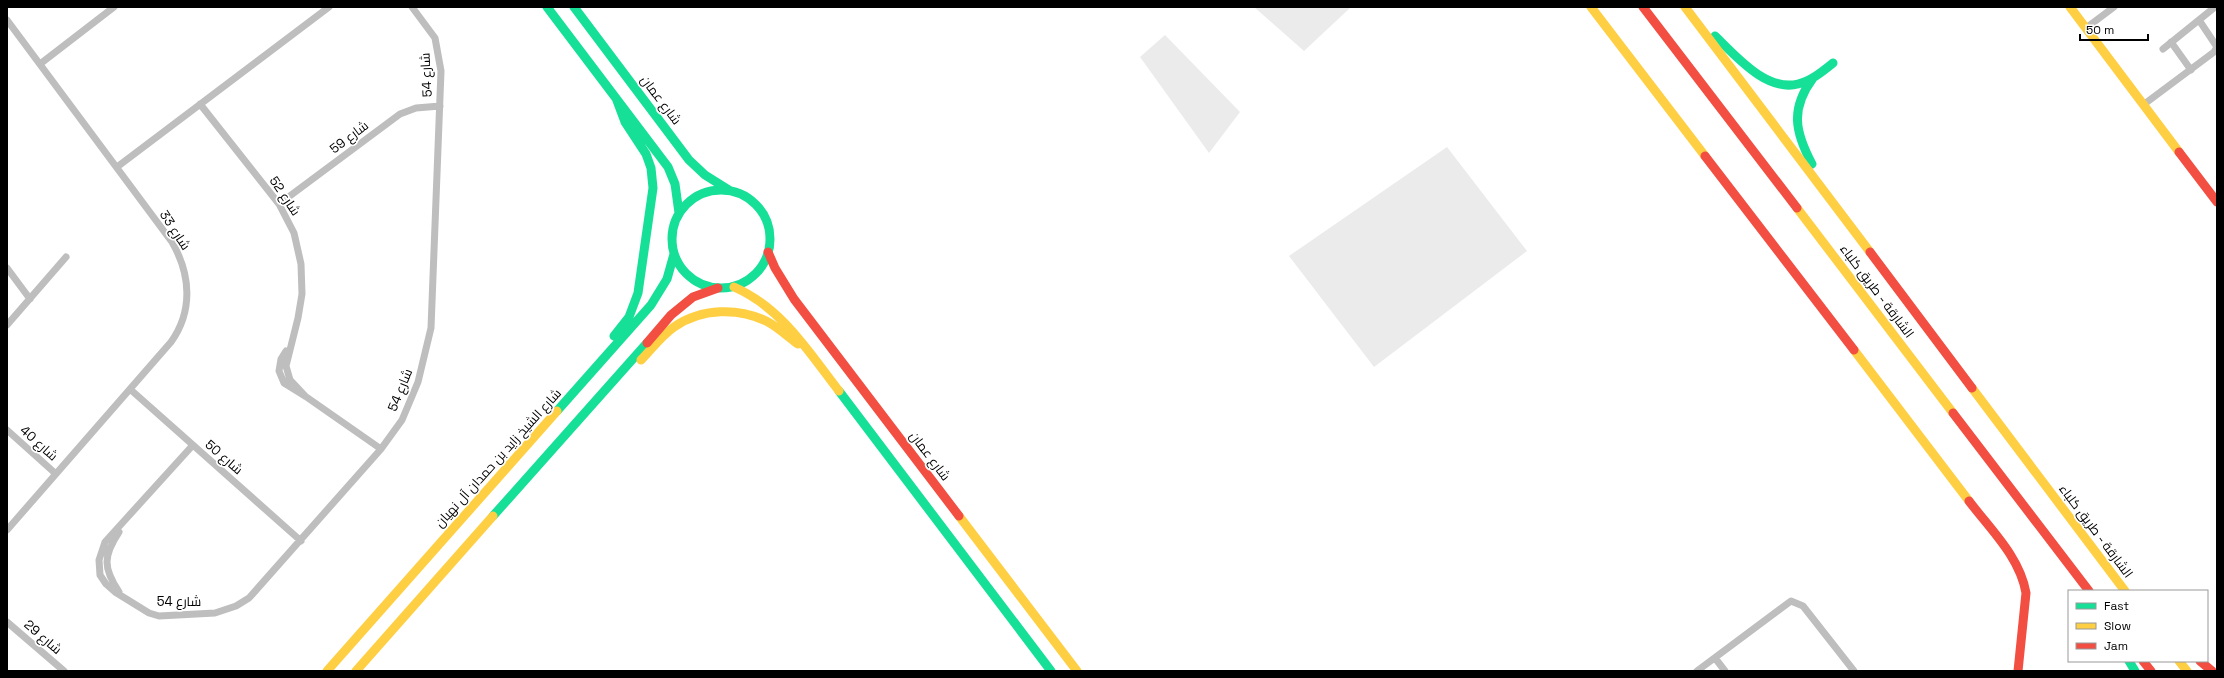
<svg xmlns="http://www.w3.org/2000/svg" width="2224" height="678" font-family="'Space Grotesk',Cairo,sans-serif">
<rect width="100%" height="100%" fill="#fff"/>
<!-- green -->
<path fill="#ebebeb" d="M1254 7H1350V8L1304 51Z
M1165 35 1240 112 1209 153 1140 57Z
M1447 147 1527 251 1374 367 1289 256Z"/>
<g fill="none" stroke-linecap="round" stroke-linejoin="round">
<!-- street -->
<path stroke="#bebebe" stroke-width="7" d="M7 20 172 242C191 275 193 311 171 342L7 530
M2199 20 2217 47
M2086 28 2114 7
M2171 42 2191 70
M2163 49 2215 7
M40 64 114 7
M200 104 279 204 294 233 301 264 302 294 298 318 286 366 290 380 305 396
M2143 105 2214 52 2217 47
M117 167 329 7
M279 204 400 114 416 108 440 106
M7 268 30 299
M7 325 66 257
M286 351 281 359 279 371 284 383 305 396 381 449
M131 390 301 541
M7 430 56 474
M193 445 105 542 99 560 100 575 106 584 115 592 149 613 159 616 215 613 236 606 249 598 381 449 402 420 418 382 431 328 441 71 435 38 412 7
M119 592C103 568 103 556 119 532
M7 622 64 671
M1715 658 1725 671
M1697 671 1791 601 1803 606 1854 671"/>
<!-- fast -->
<path stroke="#16e098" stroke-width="9" d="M547 7 668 167 675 184 679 213
M574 7 689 160 705 175 729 190
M1715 36C1736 56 1766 92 1798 84 1811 81 1823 71 1833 63
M1812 164C1795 132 1790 109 1813 78
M672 239a49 49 0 1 1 98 0a49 49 0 1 1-98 0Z
M614 336 629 317 638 293 653 188 651 168 646 154 625 122 616 98
M839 391 1051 671
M557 411 651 305 667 279 674 254
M493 516 647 343
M2129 661 2135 671"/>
<!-- slow -->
<path stroke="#ffcf43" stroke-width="9" d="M1591 7 1705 156
M1685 7 1870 252
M2070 7 2179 152
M1797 208 1953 413
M734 287C782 308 808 351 839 391
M1854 350 1969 501
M641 360C652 349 661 336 674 327 701 308 739 307 768 322 779 328 788 337 798 344
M1972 388 2125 591
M959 516 1077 671
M2179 661 2187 671
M327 671 557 411
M356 671 493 516"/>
<!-- jam -->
<path stroke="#f24e42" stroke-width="9" d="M1643 7 1797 208
M2179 152 2217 202
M1705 156 1854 350
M768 252 775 268 794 299 959 516
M1870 252 1972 388
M647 343 671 315 693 297 718 288
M1953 413 2089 591
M1969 501C1990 529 2020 557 2026 593L2018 671
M2143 661 2151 671
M2200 661 2212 671"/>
</g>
<g text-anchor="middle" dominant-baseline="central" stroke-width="3.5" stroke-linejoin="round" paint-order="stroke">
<!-- street labels -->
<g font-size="13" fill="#000" stroke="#fff">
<text transform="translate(426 75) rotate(-93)">شارع 54</text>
<text transform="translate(661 100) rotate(53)">شارع عمان</text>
<text transform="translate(349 137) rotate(-37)">شارع 59</text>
<text transform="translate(285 196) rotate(56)">شارع 52</text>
<text transform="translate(175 230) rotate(57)">شارع 33</text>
<text transform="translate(1877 291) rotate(53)">الشارقة - طريق كلباء</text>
<text transform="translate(400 390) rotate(-68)">شارع 54</text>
<text transform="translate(39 443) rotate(42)">شارع 40</text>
<text transform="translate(930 456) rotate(53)">شارع عمان</text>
<text transform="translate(224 457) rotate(41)">شارع 50</text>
<text transform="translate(498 458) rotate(-48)">شارع الشيخ زايد بن حمدان آل نهيان</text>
<text transform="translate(2096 531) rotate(53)">الشارقة - طريق كلباء</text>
<text x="179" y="601">شارع 54</text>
<text transform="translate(43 637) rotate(41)">شارع 29</text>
</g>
</g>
<!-- border -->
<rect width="2224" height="678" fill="none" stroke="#000000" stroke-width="16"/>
<!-- legend -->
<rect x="2068" y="590" width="140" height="72" fill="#ffffff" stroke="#999999"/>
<rect x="2076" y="603" width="20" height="6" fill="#16e098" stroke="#999999"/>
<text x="2104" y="610" font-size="12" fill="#000000">Fast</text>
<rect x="2076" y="623" width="20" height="6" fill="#ffcf43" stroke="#999999"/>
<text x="2104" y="630" font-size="12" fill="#000000">Slow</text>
<rect x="2076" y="643" width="20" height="6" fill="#f24e42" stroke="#999999"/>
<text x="2104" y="650" font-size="12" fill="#000000">Jam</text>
<!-- scale -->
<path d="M2080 34v6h68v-6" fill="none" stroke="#000000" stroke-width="2"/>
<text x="2086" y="34" font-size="12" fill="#000000" stroke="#ffffff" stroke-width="3" paint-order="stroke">50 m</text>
</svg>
